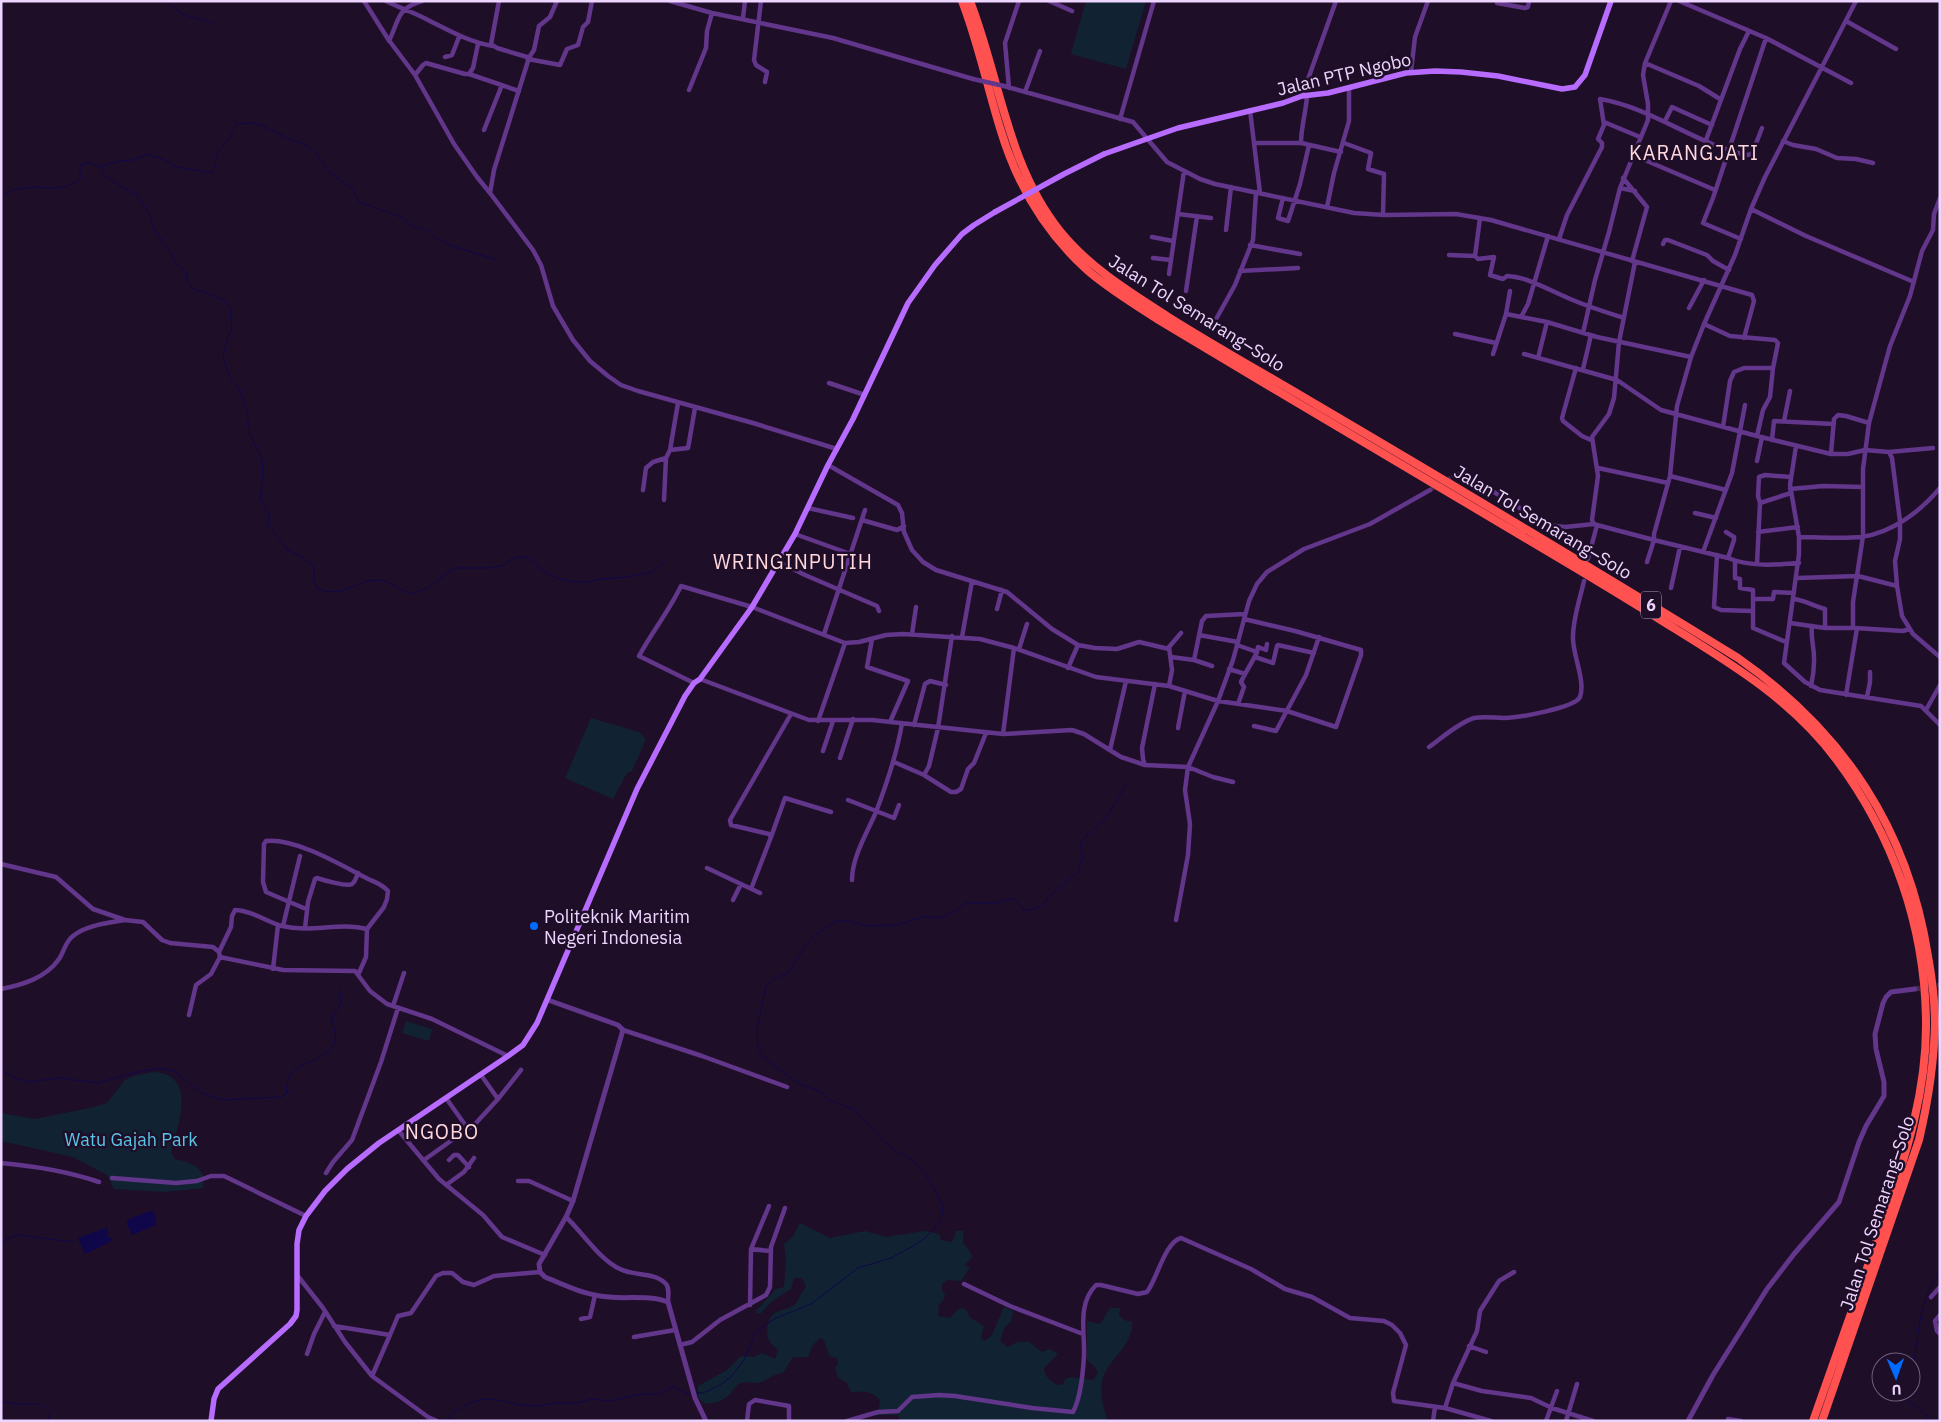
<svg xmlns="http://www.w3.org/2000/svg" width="1941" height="1422" font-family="'IBM Plex Sans',sans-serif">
<rect width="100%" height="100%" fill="#1f0e28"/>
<!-- green -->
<path fill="#112333" d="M1086 1H1146L1126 69 1071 54Z
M591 718 639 732 646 739 632 771 627 773 613 799 565 778Z
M406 1021 432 1029 429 1041 402 1033Z
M153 1072C198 1074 178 1125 171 1152L175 1159C192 1163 207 1167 203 1188L165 1192 114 1189 107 1175 73 1157 1 1141V1113L35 1119 94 1107 107 1103 125 1080 133 1076Z
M800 1223 830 1238 865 1231 886 1237 925 1231 939 1234 941 1240 952 1242 956 1231H963V1243L969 1250 972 1257 964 1266 970 1267 961 1281 947 1280 942 1284V1291L945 1294 944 1299 939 1305 938 1316 950 1318 958 1309 963 1308 968 1312 969 1317 984 1326 981 1338 985 1341 992 1335 1004 1307 1013 1311 1011 1322 1005 1327 1000 1341 1008 1347 1017 1342H1029L1042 1352 1050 1349 1058 1354 1044 1368C1044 1376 1051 1382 1058 1385L1063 1384 1065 1379 1071 1377 1093 1380 1098 1373 1094 1366 1087 1360V1321L1100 1324 1110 1308H1120L1119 1315 1124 1320 1132 1322C1134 1344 1109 1359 1103 1378 1099 1390 1103 1409 1108 1421H901L898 1415H876L879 1408 880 1400C870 1390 866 1392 851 1392L846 1382 838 1378 835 1368 838 1364 837 1358 829 1356 824 1340 820 1338 813 1345 808 1357H793L783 1373C773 1374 770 1379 761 1382 754 1385 747 1380 739 1384 735 1386 734 1389 731 1393 724 1401 713 1405 703 1403L698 1397V1386L727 1370 741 1356 753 1357 762 1353 775 1359 778 1350C775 1347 772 1345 770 1342 765 1334 767 1318 775 1313 781 1309 788 1309 793 1306 799 1302 799 1294 804 1290L806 1286 802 1278H794L791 1289 771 1302 760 1314 755 1312 776 1289 784 1287 786 1260 784 1244 793 1236Z"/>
<!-- water -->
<path fill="#0f0749" d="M150 1211 154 1212 156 1218V1225L132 1235 127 1224V1220Z
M108 1227 107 1236 113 1239 108 1243 85 1254 78 1238Z"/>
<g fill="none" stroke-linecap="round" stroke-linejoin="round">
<!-- stream -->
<path stroke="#0f0749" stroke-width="1" d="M166 1 182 14 212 23
M100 167 106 177 125 189 137 195 149 214 155 231 172 254 174 261 186 272 187 281 192 288 224 300 230 308 232 330 228 337 223 357 230 379 239 388 241 393 247 413 250 434 262 459 263 473 260 499 269 515 268 525 288 550 303 558 314 566V580L317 588C339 600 356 580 377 580 390 580 401 592 413 594L429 587 454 568H491L504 565 511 559 519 557H527L545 572 557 578 574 582H588L600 579 626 577 651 572 659 567 668 558
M1 197C27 176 57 199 80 179V165L88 162 100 167 119 161 132 160 148 154 165 160 176 167 213 173 217 153 230 137 237 124 253 123 264 126 290 139 308 146 315 152 330 173 352 188 359 202 403 218 413 227 427 230 437 239 449 245 497 260
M1 1070 15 1078 28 1082 60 1078 98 1083 130 1074 159 1068 174 1071 201 1093 223 1100 281 1097 289 1092H286C287 1088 287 1083 288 1080 294 1060 329 1063 335 1040 337 1033 332 1023 332 1016L341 1004 340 990
M1 1242 17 1235 74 1242
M1911 1367 1914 1361C1919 1330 1920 1297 1940 1273
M1897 1392 1923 1412 1930 1421
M697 1393H703L720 1385 731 1377 744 1360 755 1334 761 1328 776 1318 811 1304 858 1268 891 1258 915 1245 926 1237 941 1221 943 1207 935 1191 924 1172 911 1159 896 1151 884 1142 855 1110 828 1100 822 1092 800 1084 778 1069 762 1055 758 1046 757 1029 766 986 774 979 788 973 809 941 815 935 836 921H849L867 926 897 925 925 916 938 918 948 915 966 903H994L1010 899H1014L1025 911 1040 907 1055 891 1077 873 1083 857 1080 845 1084 838 1105 819 1127 784
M1 1401 14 1404H41L50 1413 48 1421
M450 1418 457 1421
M445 1421 453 1412 473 1402 485 1399 498 1400 519 1405 538 1406 554 1403H576L592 1399 609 1401 642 1394H658L673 1387 688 1394H693"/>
<!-- minor-tunnel -->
<path stroke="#3e2c48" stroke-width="4.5" stroke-dasharray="4.5 2" stroke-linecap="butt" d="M1430 490 1454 476"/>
<!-- tertiary-tunnel -->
<path stroke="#3e2c48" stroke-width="5" stroke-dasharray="5 2.5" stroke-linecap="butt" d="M1915 989 1940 985"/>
<!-- minor -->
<path stroke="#62368a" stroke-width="4.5" d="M364 1 388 39 415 75 454 144 477 177 490 193
M386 1C400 8 415 13 428 20 450 31 469 42 493 46
M499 1 491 44 497 48 527 57 528 61 494 170 490 193 533 250 541 265 553 306 573 340 590 361 608 376 621 385 638 391 753 423 837 449
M557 1 550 17 539 26 534 50 528 59 560 65 567 49 578 45 583 27 588 22 592 1
M670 1 712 13 833 38 973 79
M761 1 754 60 756 65 767 72 765 82
M1049 1 1072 11
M1679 1 1766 38 1851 83
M1497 3 1525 8 1528 7 1529 1
M743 18 745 1
M1846 21 1896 49
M389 41C399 20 397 8 422 1
M445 57 452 55 459 37
M1645 63 1699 86 1720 99
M1411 72 1415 37 1428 1
M469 74 519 91
M415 75 423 65 426 63 465 74H469L473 68 478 44
M1004 86 1133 122 1167 162 1200 179 1215 184 1354 213 1384 215 1456 214 1491 220 1752 295 1754 301 1744 338
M1009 88 1005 43 1019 1
M689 90 706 48 707 31 712 13
M1025 92 1040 51
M1302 96 1336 1
M1250 110 1260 193
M1120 119 1154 1
M1665 121 1672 107 1712 125
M1604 122 1640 137
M484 130 502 85
M1706 140 1740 49 1749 31
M1783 141 1793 145 1816 149 1837 158 1856 159 1873 163
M1254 143H1301L1341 152
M1301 143C1301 127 1306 112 1307 96
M1344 143 1371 153 1368 169 1384 174 1383 215
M1633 155 1715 190
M1623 178 1647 207 1632 261
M1620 188 1635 191
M1283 198 1278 218 1288 221 1300 184 1309 145
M1327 207 1334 173 1349 121V87
M1751 209 1806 236 1914 282
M1178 214 1211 218
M1480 218 1475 256 1478 259 1494 257 1490 275 1503 279 1507 276C1528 277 1549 290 1568 298 1586 306 1605 312 1624 318
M1226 230 1231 187
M1152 237 1173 241
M1559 239 1567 215 1602 147V143L1598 139 1604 125 1600 99C1653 108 1695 144 1747 155L1752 154 1762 128
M1741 239 1703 223 1713 198 1766 38
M1663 244 1665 240H1668L1707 255 1713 261 1729 270
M1250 245 1300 254
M1449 255 1475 256
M1153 258 1171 260
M1635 262 1619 342 1614 398 1609 414 1592 437 1598 476 1592 520 1594 524 1597 525 1654 540 1647 562
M1240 271 1298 268
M1169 274 1184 171
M1186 291 1197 216
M1689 308 1704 280
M1506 314 1510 291
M1521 317 1528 304 1548 236
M1215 321 1235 285 1253 240 1256 192
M1704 324 1730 336 1775 340 1778 343 1773 368 1770 397 1763 410 1757 436
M1583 333 1595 280 1609 232 1620 188 1648 120V104L1643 75 1645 63 1671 1
M1455 334 1496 343
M1493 354 1506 314 1547 322 1597 337 1691 357
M1524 354 1617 380 1661 410 1757 436 1831 454H1848L1865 450 1889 452 1892 458 1900 521V539L1895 561 1897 586 1902 616 1913 634 1940 657
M1538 358 1547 322
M1576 368 1562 418 1563 421 1582 436 1591 440
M1583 369 1591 335
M829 383 865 395
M1784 421 1790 391
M1723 427 1730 381 1734 372 1744 368H1773
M1772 440 1774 421 1834 424
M1796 446 1790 485 1799 537V554L1784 663 1805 682 1820 690 1921 706 1940 725
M670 450 688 448 695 408
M1889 452 1933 448
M1831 454 1834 419 1838 415 1846 416 1869 423
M1757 461 1762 437
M828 465 898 505 902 513 904 532 912 550 923 562 936 570 1007 592 1052 629 1078 645 1095 648 1117 649 1139 642 1169 649
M1598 468 1668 483
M1454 476 1461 473 1465 474 1547 525 1565 527 1594 524
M1670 476 1726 490
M1790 489 1823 486 1863 487
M643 490 646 468 653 462 666 458
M664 500 666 458 670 450 678 403
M1760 503 1758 496 1759 477 1765 475 1790 477
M808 508 853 518
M1695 513 1716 518
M862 520 897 530 904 526
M1726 532 1734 537V540L1728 558
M1758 532 1798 527
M795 534 856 556
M1799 537C1819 537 1841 539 1861 537 1892 533 1921 511 1940 488
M1703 552 1732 473 1745 405
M1717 555 1714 607 1721 610 1752 611
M1588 559 1597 525
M1735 561V578L1740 579V588L1753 590V628L1786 642
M779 562 805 575 877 606 879 611
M1799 563C1775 565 1750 567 1728 558L1654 540V534L1670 476 1677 406 1691 357 1704 324 1735 255 1751 209 1765 177 1856 1
M1757 564 1760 503 1791 493
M1797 578 1858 576 1897 586
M1671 588 1680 547
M1753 599H1773L1774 592 1794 593
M1794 599C1807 601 1813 606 1825 609V628
M997 609 1002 590
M1790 623 1825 628H1853V602L1863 536V469L1869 423 1890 346 1910 296 1922 251 1933 230 1934 214 1940 198
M1855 628 1903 631 1909 629
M824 634 865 510
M912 634 916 607
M1199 635 1238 642
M962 637 972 581
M872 639 867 667 908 681 890 722
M1237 645 1257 652C1252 663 1246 671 1241 682L1244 687 1238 704
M1019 649 1027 624
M1257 652 1258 647 1266 650 1267 644
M1171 657 1194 660 1202 621 1206 616 1245 614
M1255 657 1273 663 1277 646 1278 645 1314 653
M1194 660 1212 666
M1068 668 1078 645
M1229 669 1245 674
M700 679 809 720H872L1003 734 1072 730 1084 734 1121 757 1145 765
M694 683 639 656C652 632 669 611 681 586L752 607 845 643 859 642 886 635 903 634 980 639 1014 648 1096 677 1169 686 1218 701 1287 711 1336 727 1361 655V650L1295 631 1244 619
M1155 684 1142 748 1143 759 1145 765 1188 767 1213 777 1233 782
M1169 686 1172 670 1169 647 1181 633
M1811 686C1814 673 1815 659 1813 646 1812 638 1811 634 1812 626
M1846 695 1857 628
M1867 697 1870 682V672
M1926 710 1940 685
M818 721 845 643
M914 725 925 684 930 681 946 685
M1254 726 1276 731 1306 675 1319 637
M1178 728 1185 691
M1003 734 1014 648
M1429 747C1442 738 1458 723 1474 718 1484 716 1495 718 1504 718 1517 718 1575 708 1580 697 1586 681 1572 653 1573 637 1573 618 1580 599 1584 581
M1110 750 1126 681
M823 751 833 721
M840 758 853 719
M894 762 924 775 951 792H956L961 789 968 769 974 763 986 733
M924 775 929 766 938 728 952 636
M848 800 894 818 899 805
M771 837 785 798 831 812
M1 864 56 877 93 909 125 920 143 922 162 940 170 943 213 947 219 952 220 957 283 970 355 971 370 991 387 1004 432 1019 508 1056
M707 868 760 893
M852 880C852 857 867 833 876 812 887 783 897 754 902 723
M751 889 771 837 769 834 731 825 730 820 791 714
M733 900 741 884
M306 909 266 892 263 882 264 844 266 841C296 838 341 865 368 879 375 882 382 884 388 891L387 899 384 907 367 929 366 957 358 975
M1176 920 1188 855 1190 824 1185 790 1188 767 1218 701 1233 660 1249 601 1257 584 1267 572 1304 549 1370 524 1430 490
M283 926 300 856
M305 928 308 902 315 879 317 878C323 880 347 887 352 884 355 882 357 876 358 873
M219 952 231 927 232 916 235 910C251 910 267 922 282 926 311 933 340 922 367 929
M273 969 278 925
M1 989C22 985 46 978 59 959 64 952 65 942 73 936 86 925 108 923 125 920
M393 1006 404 973
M189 1015 196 985 211 974 220 957
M623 1030 702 1056 787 1087
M481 1075 498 1099
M446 1098 468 1129
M398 1130 439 1179 483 1215 502 1237 545 1255
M424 1160 476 1123 498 1099 521 1070
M449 1160 454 1155H458L469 1167
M1 1163C34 1166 67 1171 99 1182
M326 1173 333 1162 352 1140 381 1062 398 1008
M112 1178 176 1183 197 1181 211 1176H224L306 1216
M518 1181H529L573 1201
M446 1185 464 1172 474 1158
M566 1217C583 1233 599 1259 620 1269 633 1276 654 1272 665 1283 670 1287 668 1296 668 1302
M751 1249 770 1251
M297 1275 323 1308 345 1342 372 1376 428 1417 437 1421
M964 1284 1010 1306 1083 1334
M1931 1297 1940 1287
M750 1305 751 1249 769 1206
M1940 1315 1935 1321 1937 1331 1940 1334
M581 1319 590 1317 595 1295
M334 1326 390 1335 398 1316 411 1313 436 1276 443 1273H452L463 1282 474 1285 494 1276 540 1272
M634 1337 675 1330
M680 1345 692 1342 720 1320 766 1295 770 1287 771 1247 785 1208
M1469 1346 1486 1352
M307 1354 314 1334 325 1312
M372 1376 390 1335
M1453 1383 1482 1391 1531 1398 1552 1408 1593 1421
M1445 1408 1453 1383 1477 1331 1480 1311 1499 1281 1514 1272
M1728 1419 1741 1421
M747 1421 749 1404 755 1400 789 1406V1421
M847 1421 878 1412 898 1411 912 1397 939 1395 955 1396 1032 1408 1073 1412C1081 1397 1083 1373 1084 1356 1085 1332 1077 1304 1096 1285H1101L1138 1294 1147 1292C1157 1279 1165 1242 1181 1238L1251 1269 1285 1289 1312 1297 1350 1318 1384 1321 1392 1325 1400 1333 1406 1345 1393 1393 1394 1401 1445 1408 1491 1421
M1433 1421 1435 1407
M1546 1421 1557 1391
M1566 1421 1577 1384"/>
<!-- tertiary -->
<path stroke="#62368a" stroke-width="5" d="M548 1000 618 1025 623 1030 573 1201 566 1217 539 1264 540 1272 545 1277C566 1286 585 1295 609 1297 627 1299 650 1295 668 1302L695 1398 706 1421
M1688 1421 1713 1375 1767 1289 1794 1254 1839 1202 1859 1142 1866 1126 1884 1096V1082L1876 1049 1875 1034 1883 1003 1886 997 1891 992 1915 989"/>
<!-- secondary -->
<path stroke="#b76cff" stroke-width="5.5" d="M1104 154 1178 128 1283 103 1302 96 1328 93 1406 73 1435 71 1461 72 1498 76 1562 89 1575 87 1585 75 1611 1
M211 1421 214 1399 218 1389 290 1324 296 1316 297 1310V1244L299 1230 306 1216 325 1191 347 1169 379 1143 508 1056 523 1045 537 1023 637 789 685 696 694 683 700 679 752 607 795 534 828 465 853 419 908 303 935 265 962 234 974 225 995 212"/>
<!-- motorway -->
<path stroke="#ff5150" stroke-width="8" d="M962 1C978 42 987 86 1000 128 1016 182 1044 231 1086 269 1107 288 1133 303 1157 319 1285 396 1414 472 1542 548 1586 574 1629 600 1672 627 1732 664 1793 701 1836 759 1893 835 1925 926 1926 1021 1927 1092 1906 1154 1884 1220 1861 1287 1837 1354 1813 1421
M970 1C1000 78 1007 165 1060 231 1089 267 1128 291 1167 316 1216 347 1267 375 1317 405 1458 488 1599 572 1738 658 1844 732 1908 829 1928 956 1932 978 1935 1002 1935 1024 1934 1064 1928 1102 1919 1140L1822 1421"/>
<!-- minor-bridge -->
<path stroke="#62368a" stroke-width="4.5" d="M973 79 1004 86"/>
<!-- secondary-bridge -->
<path stroke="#b76cff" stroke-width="5.5" d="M995 212 1064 174 1104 154"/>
</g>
<!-- markers -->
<circle fill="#016bff" stroke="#1f0e28" stroke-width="2" cx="534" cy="926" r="5"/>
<g text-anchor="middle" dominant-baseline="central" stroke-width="5" stroke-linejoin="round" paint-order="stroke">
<!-- shield labels -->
<rect fill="#1f0e28" stroke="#b099be" stroke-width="1" x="1641" y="591.5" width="20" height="27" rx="4"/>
<g font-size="16" font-weight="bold" fill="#eed5ff">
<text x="1651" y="605">6</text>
</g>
<!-- street labels -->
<g font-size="18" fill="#eed5ff" stroke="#1f0e28">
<text transform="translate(1344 74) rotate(-13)">Jalan PTP Ngobo</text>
<text transform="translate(1197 313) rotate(32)">Jalan Tol Semarang–Solo</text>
<text transform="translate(1543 522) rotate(31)">Jalan Tol Semarang–Solo</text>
<text transform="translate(1877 1213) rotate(-72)">Jalan Tol Semarang–Solo</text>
</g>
<!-- poi labels -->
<g font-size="18" fill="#eed5ff" stroke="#1f0e28" text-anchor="start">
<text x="544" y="916">Politeknik Maritim<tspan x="544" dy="21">Negeri Indonesia</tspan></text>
</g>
<!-- park labels -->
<g font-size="18" fill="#58c6e8" stroke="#1f0e28">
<text x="131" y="1139">Watu Gajah Park</text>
</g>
<!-- quarter labels -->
<g font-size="20" letter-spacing="1" fill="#ffd7dd" stroke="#1f0e28">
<text x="1694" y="152">KARANGJATI</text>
<text x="793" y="561">WRINGINPUTIH</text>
<text x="442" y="1131">NGOBO</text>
</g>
</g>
<!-- border -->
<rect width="1941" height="1422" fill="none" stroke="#eed5ff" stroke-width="5"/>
<!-- north arrow -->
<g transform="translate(1896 1377) rotate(178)"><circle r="24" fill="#1f0e28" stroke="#725e7e"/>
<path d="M0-4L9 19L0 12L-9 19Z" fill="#016bff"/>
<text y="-8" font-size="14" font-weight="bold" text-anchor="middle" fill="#eed5ff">U</text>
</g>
</svg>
